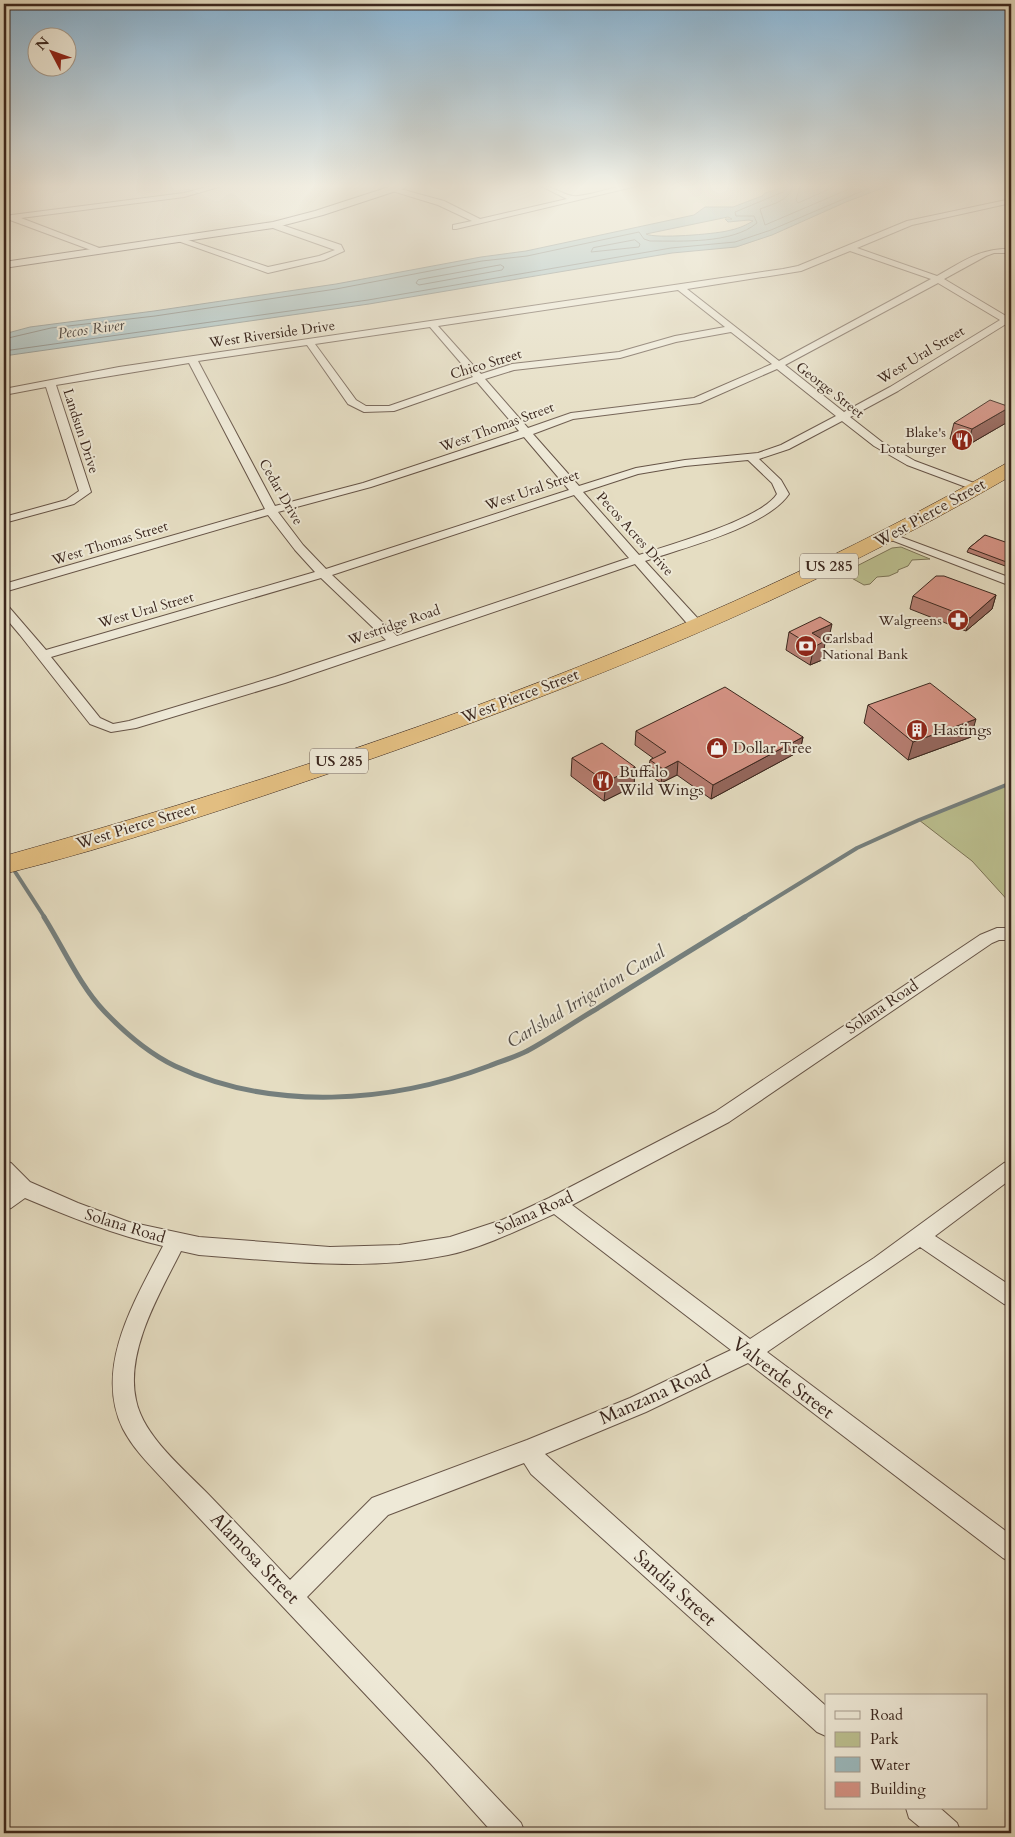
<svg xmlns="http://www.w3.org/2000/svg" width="1015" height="1837" font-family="Cardo,serif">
<rect width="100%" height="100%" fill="#e5ddc2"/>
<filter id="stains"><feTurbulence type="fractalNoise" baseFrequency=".004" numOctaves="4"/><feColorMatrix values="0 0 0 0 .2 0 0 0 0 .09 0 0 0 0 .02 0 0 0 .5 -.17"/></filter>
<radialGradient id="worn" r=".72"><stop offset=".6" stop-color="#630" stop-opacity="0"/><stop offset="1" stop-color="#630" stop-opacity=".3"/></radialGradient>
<!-- green -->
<path fill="#bbbf8f" stroke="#7b7356" d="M901 547 930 559 912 560 908 566 898 570V572L889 576 877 577 870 584 864 585 848 576 847 571 892 548Z
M1011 783V904L972 861 919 820Z"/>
<!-- water -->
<path fill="#9bb9bd" stroke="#757f7d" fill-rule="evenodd" d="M788 186H888L846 202 772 235 736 247 672 253 369 304 4 356V334L30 327 154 311 336 284 481 257 526 251 694 215 705 207H733L762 196 765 193ZM728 217 732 219H725L728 222 749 220 753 221C745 226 737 229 727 231 714 234 656 239 646 234Z"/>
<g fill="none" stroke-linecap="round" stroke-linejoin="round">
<!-- shore -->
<path stroke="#6b706e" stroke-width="1" d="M793 186C789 201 773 204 760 209L765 225 856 186
M800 186 796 200 798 203 836 186
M635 240 640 244 639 247 591 252 593 248Z
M501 265 504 267 502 270 419 285 416 283 418 280Z
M4 339 51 328 155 316 336 289 482 261 527 256 639 232 644 239 650 241C681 241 732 244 757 223L754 216H736L735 212 783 192 786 186
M4 351 368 300 671 248 735 242 771 230 874 186"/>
<!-- stream-far1 -->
<path stroke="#757f7d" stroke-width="4" d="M12 867 45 918
M743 918 857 848 919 820 1011 783"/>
<!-- stream -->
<path stroke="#757f7d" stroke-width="5" d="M44 917C63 947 80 986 104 1011 124 1032 148 1053 175 1066 273 1112 391 1103 489 1066 502 1061 515 1057 527 1051 551 1038 574 1022 598 1008 647 977 696 947 745 917"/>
<!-- street casing -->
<g stroke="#665447" stroke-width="2">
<path id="street" d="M211 186H222L184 197 21 218 102 249 103 251 99 253 10 220H4V216L184 193Z
M389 186 444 201 480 219 567 199 541 186C554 186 567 198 578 196 598 194 617 184 637 186L456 229H453V225L472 221 438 205 389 190Z
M1011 199V203L912 225 857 248 937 276C964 261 980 248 1011 249V253H994L986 256 944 279 1006 316 1011 314V326L1006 324 898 391 850 417 882 442 915 461 982 486 984 488 982 490H974L907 465 874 446 842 421 789 449 759 459 781 480 789 494C767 527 683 548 645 561L702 623 703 626 702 629H692L635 564 285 683 136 728 111 732 90 724 20 635 4 616V605L8 606 46 650 315 572 295 550 268 515 4 592V584L265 509 189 363 56 385 91 492 74 504 4 523V517L66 500 79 491 46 387 4 395V389L119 367 783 269 798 266 907 221ZM850 251 931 279 779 361 687 289 801 271ZM938 283 1000 320 890 387 844 412 785 365ZM678 290 725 327 675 336 619 352 512 364 481 374 438 326ZM430 327 473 377 389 406H366L356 400 315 344ZM731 332 772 364 694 398 571 413 528 428 485 379 514 370 620 358 676 342ZM307 345 348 404 364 412 394 411 477 382 519 431 363 483 275 506 198 361ZM777 369 836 416 781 445 758 453 685 460 636 468 579 486 533 434 573 419 700 403ZM524 437 569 490 326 569 303 545 278 512 371 487ZM748 460 772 483 777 494C760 520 671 544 639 555L583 492 638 474 685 466ZM574 495 629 558 397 636 332 575ZM321 578 386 640 275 677 129 721 113 724 100 718 51 657Z
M270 223H276L341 245 344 251 324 260 268 273 175 240 182 238 268 267 319 256 335 250 270 227Z
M890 533 1011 578V586L886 538 884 536 886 534Z
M997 928H1011V940H999L992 943 729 1122 572 1205 750 1339 874 1258 1004 1163 1011 1161V1179L935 1236 1011 1286V1306L1004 1304 920 1247 767 1352 1011 1535V1562L1003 1558 748 1363 646 1412 545 1454 826 1706V1736L817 1732 531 1474 524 1463 388 1515 307 1597 521 1823 525 1833H493L431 1764 171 1488C154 1469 135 1452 123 1429 93 1368 135 1300 163 1246 115 1235 70 1217 25 1198L11 1208 4 1210V1191L10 1187 4 1181V1161L11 1163 30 1182 78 1203 129 1222 199 1237 330 1247 399 1245 450 1237 502 1220 549 1198 715 1112 980 935ZM554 1214 731 1350 630 1398 527 1440 372 1498 290 1580C263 1551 236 1523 209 1495 184 1469 143 1436 136 1400 125 1351 160 1293 181 1251L199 1255C282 1261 366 1272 448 1255 482 1248 523 1228 554 1214Z
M906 1808H940L957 1823 961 1833H927L909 1818Z"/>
</g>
<!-- secondary casing -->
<g stroke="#3b271e" stroke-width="2">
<path id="secondary" d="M392 186H406L405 188 323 215 273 228 4 268V262L273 222 315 211Z"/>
</g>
<!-- highway casing -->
<g stroke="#3b271e" stroke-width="1">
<path id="highway" d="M1011 462V476C802 598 576 688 348 767 234 806 120 845 4 874V856C348 759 693 643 1005 464Z"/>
</g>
<!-- street -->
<use href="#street" fill="#eee9d7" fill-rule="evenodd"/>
<!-- secondary -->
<use href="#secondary" fill="#eee9d7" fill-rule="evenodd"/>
<!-- highway -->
<use href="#highway" fill="#e2be81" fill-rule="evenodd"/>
</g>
<!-- wall -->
<path fill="#b77e72" stroke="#3b271e" d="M954 423H1006L968 445 950 439Z
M985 535 1011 564 1008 567 967 552 969 548Z
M996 595 992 609 966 631 910 609 913 596Z
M789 632 828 642 825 643 822 660 810 665 786 650Z
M868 705 971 737 908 760 864 723Z
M636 731 803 737 800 751 711 799 677 775 661 783 648 774 650 760 653 758 635 745Z
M572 758 635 767 634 786 604 801 571 776Z"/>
<!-- shaded-wall -->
<path fill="#95675d" stroke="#3b271e" d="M1010 407 1006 423 968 445 972 429Z
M1011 561V564L1008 567 1009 563Z
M996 595 992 609 966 631 970 618Z
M832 624 828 642 825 643 822 660 810 665 814 647 812 633Z
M976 719 971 737 908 760 913 742Z
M803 737 800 751 711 799 713 785Z
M678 761 677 775 661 783 663 769Z
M635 767 634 786 604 801 606 782Z"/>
<!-- building -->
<path fill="#d59385" stroke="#3b271e" d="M990 400 1010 407 972 429 954 423Z
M985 535 1011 544V561L1009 563 969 548Z
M936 576H944L996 595 970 618 913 596Z
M820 617 832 624 812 633 825 641 814 647 789 632Z
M930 683 976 719 913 742 868 705Z
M725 687 803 737 713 785 678 761 663 769 650 760 666 752 636 731Z
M602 743 635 767 606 782 572 758Z"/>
<!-- sky -->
<linearGradient id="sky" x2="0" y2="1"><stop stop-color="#89b6d7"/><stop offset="0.42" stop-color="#f3f0e4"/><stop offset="1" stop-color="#f3f0e4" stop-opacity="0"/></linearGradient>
<rect width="1015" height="443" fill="url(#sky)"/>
<!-- icons -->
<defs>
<g id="restaurant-disc" transform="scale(1.125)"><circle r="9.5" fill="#8f2418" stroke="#eee9d7"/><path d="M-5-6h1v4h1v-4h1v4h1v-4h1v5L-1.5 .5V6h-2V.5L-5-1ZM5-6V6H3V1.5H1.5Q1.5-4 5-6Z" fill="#fff"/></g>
<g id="pharmacy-disc" transform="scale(1.125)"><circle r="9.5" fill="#8f2418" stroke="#eee9d7"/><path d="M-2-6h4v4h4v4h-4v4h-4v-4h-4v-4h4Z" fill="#fff"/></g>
<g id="bank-disc" transform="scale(1.125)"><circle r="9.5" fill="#8f2418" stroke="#eee9d7"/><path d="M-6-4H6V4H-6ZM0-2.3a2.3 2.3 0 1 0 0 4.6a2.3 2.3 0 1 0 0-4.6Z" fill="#fff"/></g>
<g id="building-disc" transform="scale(1.125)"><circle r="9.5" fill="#8f2418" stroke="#eee9d7"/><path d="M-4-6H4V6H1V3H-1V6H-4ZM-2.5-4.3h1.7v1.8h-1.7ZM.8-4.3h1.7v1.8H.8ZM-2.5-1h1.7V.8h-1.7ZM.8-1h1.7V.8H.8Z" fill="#fff"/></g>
<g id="shop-disc" transform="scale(1.125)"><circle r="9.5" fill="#8f2418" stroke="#eee9d7"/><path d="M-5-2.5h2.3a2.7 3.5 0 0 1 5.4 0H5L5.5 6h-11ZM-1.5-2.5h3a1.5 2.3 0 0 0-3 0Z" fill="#fff"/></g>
</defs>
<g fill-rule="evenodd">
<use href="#restaurant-disc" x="962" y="440"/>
<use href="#pharmacy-disc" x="958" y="620"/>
<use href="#bank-disc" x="806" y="646"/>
<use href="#building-disc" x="917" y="730"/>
<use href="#shop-disc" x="717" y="748"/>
<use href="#restaurant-disc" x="603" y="781"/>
</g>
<g text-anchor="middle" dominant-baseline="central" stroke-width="4" stroke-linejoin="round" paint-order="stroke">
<!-- far-street labels -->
<g font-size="14" fill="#3b271e" stroke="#eee9d7">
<text transform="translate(272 334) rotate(-8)">West Riverside Drive</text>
<text transform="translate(921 355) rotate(-31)">West Ural Street</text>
<text transform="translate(486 364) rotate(-17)">Chico Street</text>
<text transform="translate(830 390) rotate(38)">George Street</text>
<text transform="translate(497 427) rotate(-20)">West Thomas Street</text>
<text transform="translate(81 431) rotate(72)">Landsun Drive</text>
<text transform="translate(532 490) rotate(-19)">West Ural Street</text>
<text transform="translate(281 492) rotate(60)">Cedar Drive</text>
<text transform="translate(635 534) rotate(48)">Pecos Acres Drive</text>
<text transform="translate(110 543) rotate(-17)">West Thomas Street</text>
<text transform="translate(146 610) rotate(-16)">West Ural Street</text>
<text transform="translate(394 625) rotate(-19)">Westridge Road</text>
</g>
<!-- far-poi labels -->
<g font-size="14" fill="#3b271e" stroke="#eee9d7" text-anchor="end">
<text x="946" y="432">Blake's<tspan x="946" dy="16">Lotaburger</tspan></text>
<text x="942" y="620">Walgreens</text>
<text x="822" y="638" text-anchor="start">Carlsbad<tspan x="822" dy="16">National Bank</tspan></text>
</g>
<!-- far-water labels -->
<g font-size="15" font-style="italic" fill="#534c46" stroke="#eee9d7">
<text transform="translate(91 329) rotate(-8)">Pecos River</text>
</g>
<!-- shield labels -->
<g fill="#eee9d7" stroke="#716156" stroke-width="1">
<rect x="800" y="553.5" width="58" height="25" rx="4"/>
<rect x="310" y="748.5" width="58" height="25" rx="4"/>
</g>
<g font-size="15" font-weight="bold" fill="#3b271e">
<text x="829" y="566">US 285</text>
<text x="339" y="761">US 285</text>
</g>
<!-- street labels -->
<g font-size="16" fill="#3b271e" stroke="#eee9d7">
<text transform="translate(930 513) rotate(-29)">West Pierce Street</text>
<text transform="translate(520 696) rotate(-21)">West Pierce Street</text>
<text transform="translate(136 826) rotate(-17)">West Pierce Street</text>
<text transform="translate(882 1007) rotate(-34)">Solana Road</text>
<text transform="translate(534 1213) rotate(-24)">Solana Road</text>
<text transform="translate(125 1226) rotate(17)">Solana Road</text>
</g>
<!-- poi labels -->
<g font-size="16" fill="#3b271e" stroke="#eee9d7" text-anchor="start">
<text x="933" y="730">Hastings</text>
<text x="733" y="748">Dollar Tree</text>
<text x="619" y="772">Buffalo<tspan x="619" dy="18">Wild Wings</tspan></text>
</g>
<!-- water labels -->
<g font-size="18" font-style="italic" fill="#534c46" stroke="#eee9d7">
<text transform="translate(586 997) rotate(-31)">Carlsbad Irrigation Canal</text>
</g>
<!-- near-street labels -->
<g font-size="19" fill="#3b271e" stroke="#eee9d7">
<text transform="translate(783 1378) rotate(37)">Valverde Street</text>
<text transform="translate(655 1395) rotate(-24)">Manzana Road</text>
<text transform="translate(255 1558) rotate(46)">Alamosa Street</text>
<text transform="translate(675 1588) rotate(42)">Sandia Street</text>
</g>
</g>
<!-- margin -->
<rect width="1015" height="1837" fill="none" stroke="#e5ddc2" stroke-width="20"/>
<rect x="5" y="5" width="1005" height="1827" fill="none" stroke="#3b271e" stroke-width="2.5"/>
<rect x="10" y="10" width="995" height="1817" fill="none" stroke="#3b271e"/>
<!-- legend -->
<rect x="825" y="1694" width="162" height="115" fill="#eee9d7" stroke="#a69b8d"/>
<rect x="835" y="1711" width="25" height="8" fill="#eee9d7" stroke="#a69b8d"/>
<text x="870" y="1720" font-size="15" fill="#3b271e">Road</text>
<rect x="835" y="1732" width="25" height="15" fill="#bbbf8f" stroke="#a69b8d"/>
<text x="870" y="1744" font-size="15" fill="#3b271e">Park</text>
<rect x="835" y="1757" width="25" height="15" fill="#9bb9bd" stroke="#a69b8d"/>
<text x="870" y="1770" font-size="15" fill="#3b271e">Water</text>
<rect x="835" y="1782" width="25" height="15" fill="#d59385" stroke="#a69b8d"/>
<text x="870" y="1794" font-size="15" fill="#3b271e">Building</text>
<!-- north arrow -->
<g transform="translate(52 52) rotate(311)"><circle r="24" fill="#eee9d7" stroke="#a69b8d"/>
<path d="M0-4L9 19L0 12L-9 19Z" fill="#8f2418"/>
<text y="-8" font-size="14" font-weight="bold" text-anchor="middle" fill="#3b271e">N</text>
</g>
<rect width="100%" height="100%" filter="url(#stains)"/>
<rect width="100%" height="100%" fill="url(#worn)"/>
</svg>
